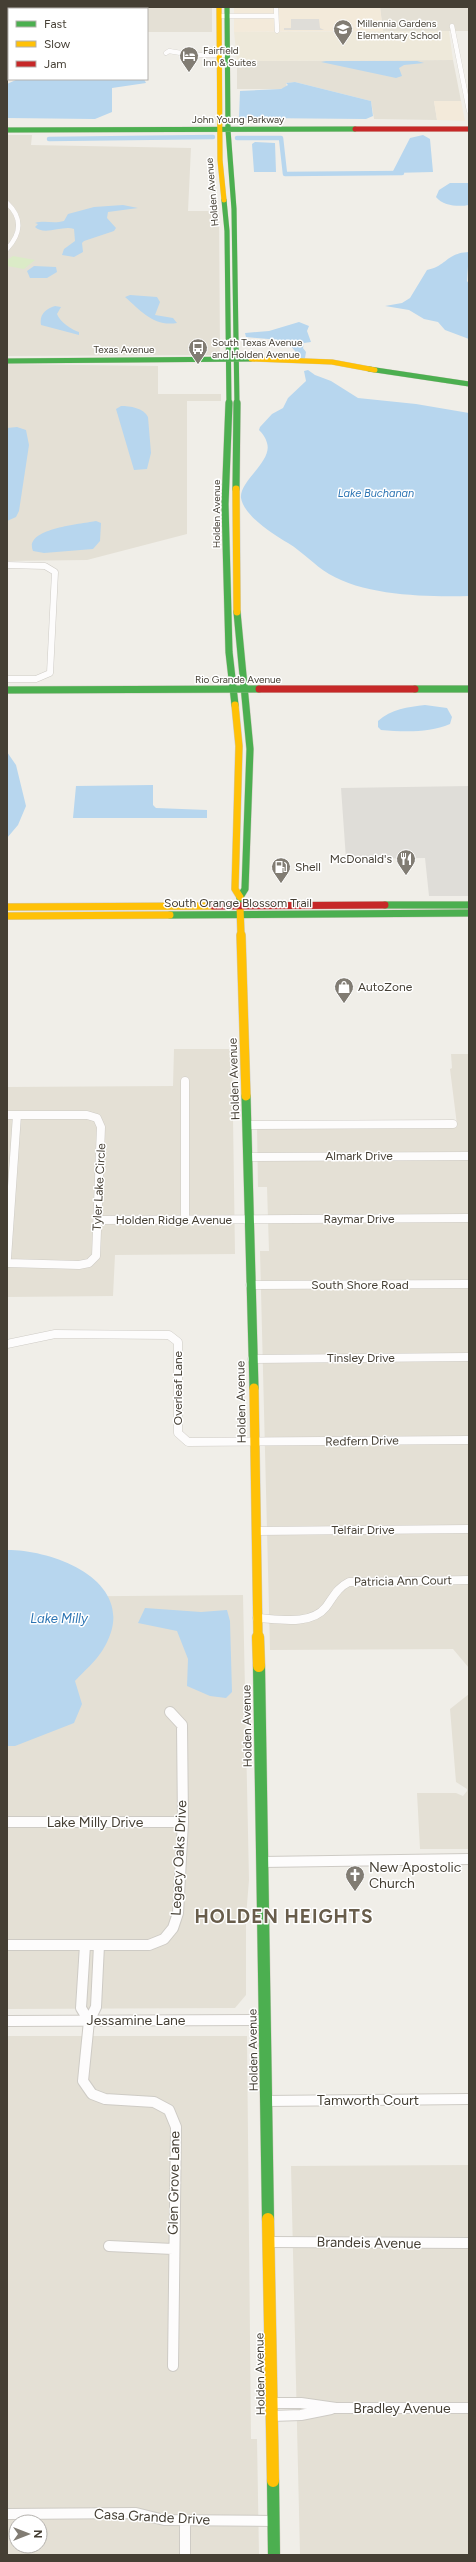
<svg xmlns="http://www.w3.org/2000/svg" width="476" height="2562" font-family="Figtree,sans-serif">
<rect width="100%" height="100%" fill="#f0eee8"/>
<!-- residential -->
<path fill="#e4e0d5" fill-rule="evenodd" d="M51 7H212V32H147V9H40Z
M380 7H469V31H383Z
M453 60 461 101H434L437 120 374 119 371 101 295 82 286 83 287 87 281 89H237V61Z
M7 135H32L31 145 191 148 188 211H219L220 355 7 356Z
M7 364 158 366V394H221V401H187V534L87 560 7 561Z
M174 1049H232L235 1254 115 1255 113 1296 7 1297V1087L173 1086Z
M451 1054H469V1668L453 1649 270 1650 260 1251H269L267 1187H258L257 1127 457 1125 450 1069 452 1068Z
M243 1595 249 1880 246 1917V1995L235 2008 7 2009V1597Z
M469 1694V1849H420L417 1793H456L463 1796 467 1791V1789L456 1782 450 1709Z
M7 2036H247L251 2439H257L259 2555H7ZM16 2522H40V2546H16Z
M469 2165V2555H300L291 2166Z"/>
<!-- commercial -->
<path fill="#f3eada" d="M234 7H380L383 31 234 32Z
M434 101H461L465 121 437 120Z"/>
<!-- education -->
<path fill="#eee9da" d="M449 31 453 60 237 61 234 32Z"/>
<!-- green -->
<path fill="#dbebc7" d="M13 256 35 260 24 269 7 266V260Z"/>
<!-- parking -->
<path fill="#dfddd8" d="M291 19H319L320 28 324 30H284V28H291Z
M469 786V896H429L425 858 346 859 341 788Z"/>
<!-- water -->
<path fill="#b7d6ee" d="M326 61H417L424 63 404 65 399 68 402 76 396 78 321 62Z
M18 79H144L146 83 112 88V112L95 119 7 118V84Z
M295 82 371 101 373 116 366 119 239 118 240 91 281 89 288 85 286 83Z
M423 135 430 139 433 172 392 173 410 138Z
M255 142 275 143 276 172H254L252 144Z
M450 183H469V205C459 207 443 206 436 197L439 190Z
M123 205 138 208 108 212 107 218 116 228 114 231 84 241 82 243 83 252 74 257 62 255 64 249 75 241 74 229C63 225 44 236 35 227L38 224 35 223C45 220 53 224 64 221L68 214 94 207Z
M469 252 467 281 469 284V339L445 330 438 322 424 319 409 310 385 306 402 303 410 298 427 270C447 266 446 253 469 252Z
M34 266 56 267 57 272 47 278H30L27 271Z
M130 295 157 297 160 302 155 315 173 318 177 323C154 327 141 311 125 297Z
M55 306 61 307 57 314C60 322 72 330 79 332V335L41 325C39 314 46 309 55 306Z
M299 322 309 326 307 331 311 342 304 343 303 348 306 352 305 358H301L288 343 280 340 246 337 245 333 269 331Z
M308 370 315 375 331 381 358 398 416 404 469 413V596C427 597 366 596 329 574 314 565 303 552 288 543 274 535 244 516 241 498 239 481 273 461 267 443 266 438 262 433 259 430L260 427 272 414 283 408 288 398 306 381 304 371Z
M121 406C130 406 144 408 148 417L151 453 147 469 134 470 116 409Z
M17 427 26 430 29 445 19 511 16 517 7 521V428Z
M96 521 101 523 100 541 93 549 44 553 33 551C23 528 83 524 96 521Z
M425 705 447 708 452 717 450 724C429 733 404 732 381 730L378 727V721C391 709 408 707 425 705Z
M7 752 16 765 26 806 18 825 7 838Z
M153 785V805L156 808 207 810V818H73L76 786Z
M7 1550C60 1550 144 1586 102 1651 95 1662 84 1671 75 1681L82 1704 74 1723 15 1746H7Z
M145 1608 201 1612 227 1610 230 1621 232 1692 226 1698 210 1696 187 1686 188 1659 177 1631 138 1623Z"/>
<g fill="none" stroke-linecap="round" stroke-linejoin="round">
<!-- canal -->
<path stroke="#b7d6ee" stroke-width="4.5" d="M237 138H281L285 174 402 173
M49 139 213 137"/>
<!-- street-far3 casing -->
<g stroke="#cecbc5" stroke-width="5">
<path id="street-far3" d="M276 7 277 31
M28 9 41 7
M7 10H9
M219 16H276
M452 26 469 111
M166 53 169 51 193 55H227
M7 203C23 218 21 234 7 249"/>
</g>
<!-- street-far2 casing -->
<g stroke="#cecbc5" stroke-width="7">
<path id="street-far2" d="M7 565 45 566 55 572 50 673 36 679H7"/>
</g>
<!-- street-far1 casing -->
<g stroke="#cecbc5" stroke-width="9">
<path id="street-far1" d="M185 1081V1220
M7 1115H87L97 1118 101 1127 96 1256 89 1263 79 1265 7 1263
M248 1125 453 1124
M249 1157 469 1156
M98 1220 469 1218
M7 1258 17 1115
M250 1285 469 1284
M7 1344 55 1334 169 1335 178 1342V1433L188 1442 469 1440
M252 1359 469 1357
M257 1531 469 1529
M257 1618C278 1619 311 1626 326 1607 334 1596 337 1588 349 1582L469 1580"/>
</g>
<!-- street casing -->
<g stroke="#cecbc5" stroke-width="12">
<path id="street" d="M7 1822H183
M262 1862 469 1859
M7 1945H149L164 1939 173 1928 178 1913 183 1822 182 1725 170 1712
M85 1945 81 2008 89 2021
M99 1945 96 2007 89 2021 83 2081 92 2094 105 2099 154 2102 169 2110 176 2127 173 2366
M7 2021 265 2020
M266 2101 469 2099
M270 2242 469 2243
M109 2246 173 2249
M272 2403H301L336 2408H469
M272 2416 301 2415 331 2409
M7 2514 136 2513 164 2520 274 2521
M185 2521V2555"/>
</g>
<!-- fast-far3 casing -->
<g stroke="#cfcbbf" stroke-width="5.5">
<path id="fast-far3" d="M227 7 228 130 234 209 237 404
M7 130 355 129
M224 200 227 231 229 404
M7 361 251 359
M369 369 469 384"/>
</g>
<!-- fast-far2 casing -->
<g stroke="#cfcbbf" stroke-width="8">
<path id="fast-far2" d="M229 403 225 504 229 652 235 705
M236 489 237 403
M237 612 250 749 245 889 240 897V906
M415 689H469
M7 690 259 689
M385 905H469
M170 915 469 913"/>
</g>
<!-- fast-far1 casing -->
<g stroke="#cfcbbf" stroke-width="10">
<path id="fast-far1" d="M246 1096 254 1388"/>
</g>
<!-- fast casing -->
<g stroke="#cfcbbf" stroke-width="13">
<path id="fast" d="M259 1666 268 2219
M273 2481 274 2555"/>
</g>
<!-- slow-far3 casing -->
<g stroke="#cfcbbf" stroke-width="5.5">
<path id="slow-far3" d="M219 7 220 160 224 200
M251 359 332 362 375 370"/>
</g>
<!-- slow-far2 casing -->
<g stroke="#cfcbbf" stroke-width="8">
<path id="slow-far2" d="M236 489 237 612
M235 705 239 746 235 889 240 897
M240 906 241 936
M7 907 213 906
M7 916 170 915"/>
</g>
<!-- slow-far1 casing -->
<g stroke="#cfcbbf" stroke-width="10">
<path id="slow-far1" d="M241 935 246 1096
M254 1388 258 1638"/>
</g>
<!-- slow casing -->
<g stroke="#cfcbbf" stroke-width="13">
<path id="slow" d="M258 1637 259 1666
M268 2219 273 2481"/>
</g>
<!-- jam-far1 casing -->
<g stroke="#cfcbbf" stroke-width="5.5">
<path id="jam-far1" d="M355 129H469"/>
</g>
<!-- jam casing -->
<g stroke="#cfcbbf" stroke-width="8">
<path id="jam" d="M259 689H415
M213 906 385 905"/>
</g>
<!-- street-far3 -->
<use href="#street-far3" stroke="#fdfcfc" stroke-width="4.5"/>
<!-- street-far2 -->
<use href="#street-far2" stroke="#fdfcfc" stroke-width="6"/>
<!-- street-far1 -->
<use href="#street-far1" stroke="#fdfcfc" stroke-width="8"/>
<!-- street -->
<use href="#street" stroke="#fdfcfc" stroke-width="10"/>
<!-- fast-far3 -->
<use href="#fast-far3" stroke="#4caf50" stroke-width="5"/>
<!-- fast-far2 -->
<use href="#fast-far2" stroke="#4caf50" stroke-width="7"/>
<!-- fast-far1 -->
<use href="#fast-far1" stroke="#4caf50" stroke-width="9"/>
<!-- fast -->
<use href="#fast" stroke="#4caf50" stroke-width="12"/>
<!-- slow-far3 -->
<use href="#slow-far3" stroke="#ffc107" stroke-width="5"/>
<!-- slow-far2 -->
<use href="#slow-far2" stroke="#ffc107" stroke-width="7"/>
<!-- slow-far1 -->
<use href="#slow-far1" stroke="#ffc107" stroke-width="9"/>
<!-- slow -->
<use href="#slow" stroke="#ffc107" stroke-width="12"/>
<!-- jam-far1 -->
<use href="#jam-far1" stroke="#c62828" stroke-width="5"/>
<!-- jam -->
<use href="#jam" stroke="#c62828" stroke-width="7"/>
</g>
<!-- icons -->
<defs>
<g id="school-pin" transform="scale(1)"><path d="M0 17L-7.5 6A9.5 9.5 0 1 1 7.5 6Z" fill="#817c73" stroke="#fff"/><path d="M0-5L7-2L0 1L-7-2ZM-4 1L0 2.5L4 1V4Q0 6-4 4Z" fill="#fff"/></g>
<g id="hotel-pin" transform="scale(1)"><path d="M0 17L-7.5 6A9.5 9.5 0 1 1 7.5 6Z" fill="#817c73" stroke="#fff"/><path d="M-6-4.5h1.5V1H6V5H4.5V3h-9V5H-6ZM-4 0a1.8 1.8 0 1 1 3.6 0ZM.5 0V-2.5h3Q6-2.5 6 0Z" fill="#fff"/></g>
<g id="bus-pin" transform="scale(1)"><path d="M0 17L-7.5 6A9.5 9.5 0 1 1 7.5 6Z" fill="#817c73" stroke="#fff"/><path d="M-5-6H5V4H4V6H2V4H-2V6H-4V4H-5ZM-3.5-4V0h7V-4ZM-3.5 1.2v1.5H-2V1.2ZM2 1.2v1.5H3.5V1.2Z" fill="#fff"/></g>
<g id="restaurant-pin" transform="scale(1)"><path d="M0 17L-7.5 6A9.5 9.5 0 1 1 7.5 6Z" fill="#817c73" stroke="#fff"/><path d="M-5-6h1v4h1v-4h1v4h1v-4h1v5L-1.5 .5V6h-2V.5L-5-1ZM5-6V6H3V1.5H1.5Q1.5-4 5-6Z" fill="#fff"/></g>
<g id="fuel-pin" transform="scale(1)"><path d="M0 17L-7.5 6A9.5 9.5 0 1 1 7.5 6Z" fill="#817c73" stroke="#fff"/><path d="M-5.5-6h7V0h2V4h1.3V-2.5L3-4.5l.8-.8L6-3V5H2.5V1h-1V6h-7ZM-4.2-4.7v3.2H.2V-4.7Z" fill="#fff"/></g>
<g id="shop-pin" transform="scale(1)"><path d="M0 17L-7.5 6A9.5 9.5 0 1 1 7.5 6Z" fill="#817c73" stroke="#fff"/><path d="M-5-2.5h2.3a2.7 3.5 0 0 1 5.4 0H5L5.5 6h-11ZM-1.5-2.5h3a1.5 2.3 0 0 0-3 0Z" fill="#fff"/></g>
<g id="church-pin" transform="scale(1)"><path d="M0 17L-7.5 6A9.5 9.5 0 1 1 7.5 6Z" fill="#817c73" stroke="#fff"/><path d="M-1.2-6h2.4v3.5h3.3v2.4h-3.3V6h-2.4V-.1h-3.3v-2.4h3.3Z" fill="#fff"/></g>
</defs>
<g fill-rule="evenodd">
<use href="#school-pin" x="343" y="29"/>
<use href="#hotel-pin" x="189" y="56"/>
<use href="#bus-pin" x="198" y="348"/>
<use href="#restaurant-pin" x="406" y="859"/>
<use href="#fuel-pin" x="281" y="867"/>
<use href="#shop-pin" x="344" y="987"/>
<use href="#church-pin" x="355" y="1875"/>
</g>
<g text-anchor="middle" dominant-baseline="central" stroke-width="3" stroke-linejoin="round" paint-order="stroke">
<!-- far-poi labels -->
<g font-size="10" fill="#453f34" stroke="#fff" text-anchor="start">
<text x="357" y="23">Millennia Gardens<tspan x="357" dy="12">Elementary School</tspan></text>
<text x="203" y="50">Fairfield<tspan x="203" dy="12">Inn &amp; Suites</tspan></text>
<text x="212" y="342">South Texas Avenue<tspan x="212" dy="12">and Holden Avenue</tspan></text>
</g>
<!-- far-street labels -->
<g font-size="10" fill="#453f34" stroke="#fff">
<text x="238" y="119">John Young Parkway</text>
<text transform="translate(212 192) rotate(-95)">Holden Avenue</text>
<text x="124" y="349">Texas Avenue</text>
<text transform="translate(216 514) rotate(-90)">Holden Avenue</text>
<text x="238" y="679">Rio Grande Avenue</text>
</g>
<!-- far-water labels -->
<g font-size="11" font-style="italic" fill="#2b74b3" stroke="#fff">
<text x="376" y="493">Lake Buchanan</text>
</g>
<!-- poi labels -->
<g font-size="12" fill="#453f34" stroke="#fff" text-anchor="start">
<text x="392" y="859" text-anchor="end">McDonald's</text>
<text x="295" y="867">Shell</text>
<text x="358" y="987">AutoZone</text>
</g>
<!-- street labels -->
<g font-size="12" fill="#453f34" stroke="#fff">
<text x="238" y="903">South Orange Blossom Trail</text>
<text transform="translate(234 1079) rotate(-92)">Holden Avenue</text>
<text x="359" y="1156">Almark Drive</text>
<text transform="translate(99 1187) rotate(-87)">Tyler Lake Circle</text>
<text x="359" y="1219">Raymar Drive</text>
<text x="174" y="1220">Holden Ridge Avenue</text>
<text x="360" y="1285">South Shore Road</text>
<text x="361" y="1358">Tinsley Drive</text>
<text transform="translate(178 1388) rotate(-90)">Overleaf Lane</text>
<text transform="translate(241 1402) rotate(-91)">Holden Avenue</text>
<text transform="translate(362 1441) rotate(-1)">Redfern Drive</text>
<text x="363" y="1530">Telfair Drive</text>
<text transform="translate(403 1581) rotate(-1)">Patricia Ann Court</text>
<text transform="translate(247 1726) rotate(-91)">Holden Avenue</text>
<text transform="translate(253 2050) rotate(-91)">Holden Avenue</text>
<text transform="translate(260 2374) rotate(-91)">Holden Avenue</text>
</g>
<!-- water labels -->
<g font-size="13" font-style="italic" fill="#2b74b3" stroke="#fff">
<text x="59" y="1618">Lake Milly</text>
</g>
<!-- near-street labels -->
<g font-size="14" fill="#453f34" stroke="#fff">
<text x="95" y="1822">Lake Milly Drive</text>
<text transform="translate(179 1858) rotate(-87)">Legacy Oaks Drive</text>
<text x="136" y="2020">Jessamine Lane</text>
<text x="368" y="2100">Tamworth Court</text>
<text transform="translate(174 2183) rotate(-89)">Glen Grove Lane</text>
<text transform="translate(369 2243) rotate(1)">Brandeis Avenue</text>
<text x="402" y="2408">Bradley Avenue</text>
<text transform="translate(152 2517) rotate(3)">Casa Grande Drive</text>
</g>
<!-- near-poi labels -->
<g font-size="14" fill="#453f34" stroke="#fff" text-anchor="start">
<text x="369" y="1867">New Apostolic<tspan x="369" dy="16">Church</tspan></text>
</g>
<!-- near-district labels -->
<g font-size="19" font-weight="bold" letter-spacing="1" fill="#685d4b" stroke="#fff">
<text x="284" y="1916">HOLDEN HEIGHTS</text>
</g>
</g>
<!-- border -->
<rect width="476" height="2562" fill="none" stroke="#453f34" stroke-width="16"/>
<!-- legend -->
<rect x="8" y="8" width="140" height="72" fill="#ffffff" stroke="#b5b2ae"/>
<rect x="16" y="21" width="20" height="6" fill="#4caf50" stroke="#b5b2ae"/>
<text x="44" y="28" font-size="12" fill="#453f34">Fast</text>
<rect x="16" y="41" width="20" height="6" fill="#ffc107" stroke="#b5b2ae"/>
<text x="44" y="48" font-size="12" fill="#453f34">Slow</text>
<rect x="16" y="61" width="20" height="6" fill="#c62828" stroke="#b5b2ae"/>
<text x="44" y="68" font-size="12" fill="#453f34">Jam</text>
<!-- north arrow -->
<g transform="translate(28 2534) rotate(90)"><circle r="19" fill="#ffffff" stroke="#b5b2ae"/>
<path d="M0-3L7 15L0 10L-7 15Z" fill="#817c73"/>
<text y="-6" font-size="11" font-weight="bold" text-anchor="middle" fill="#453f34">N</text>
</g>
</svg>
